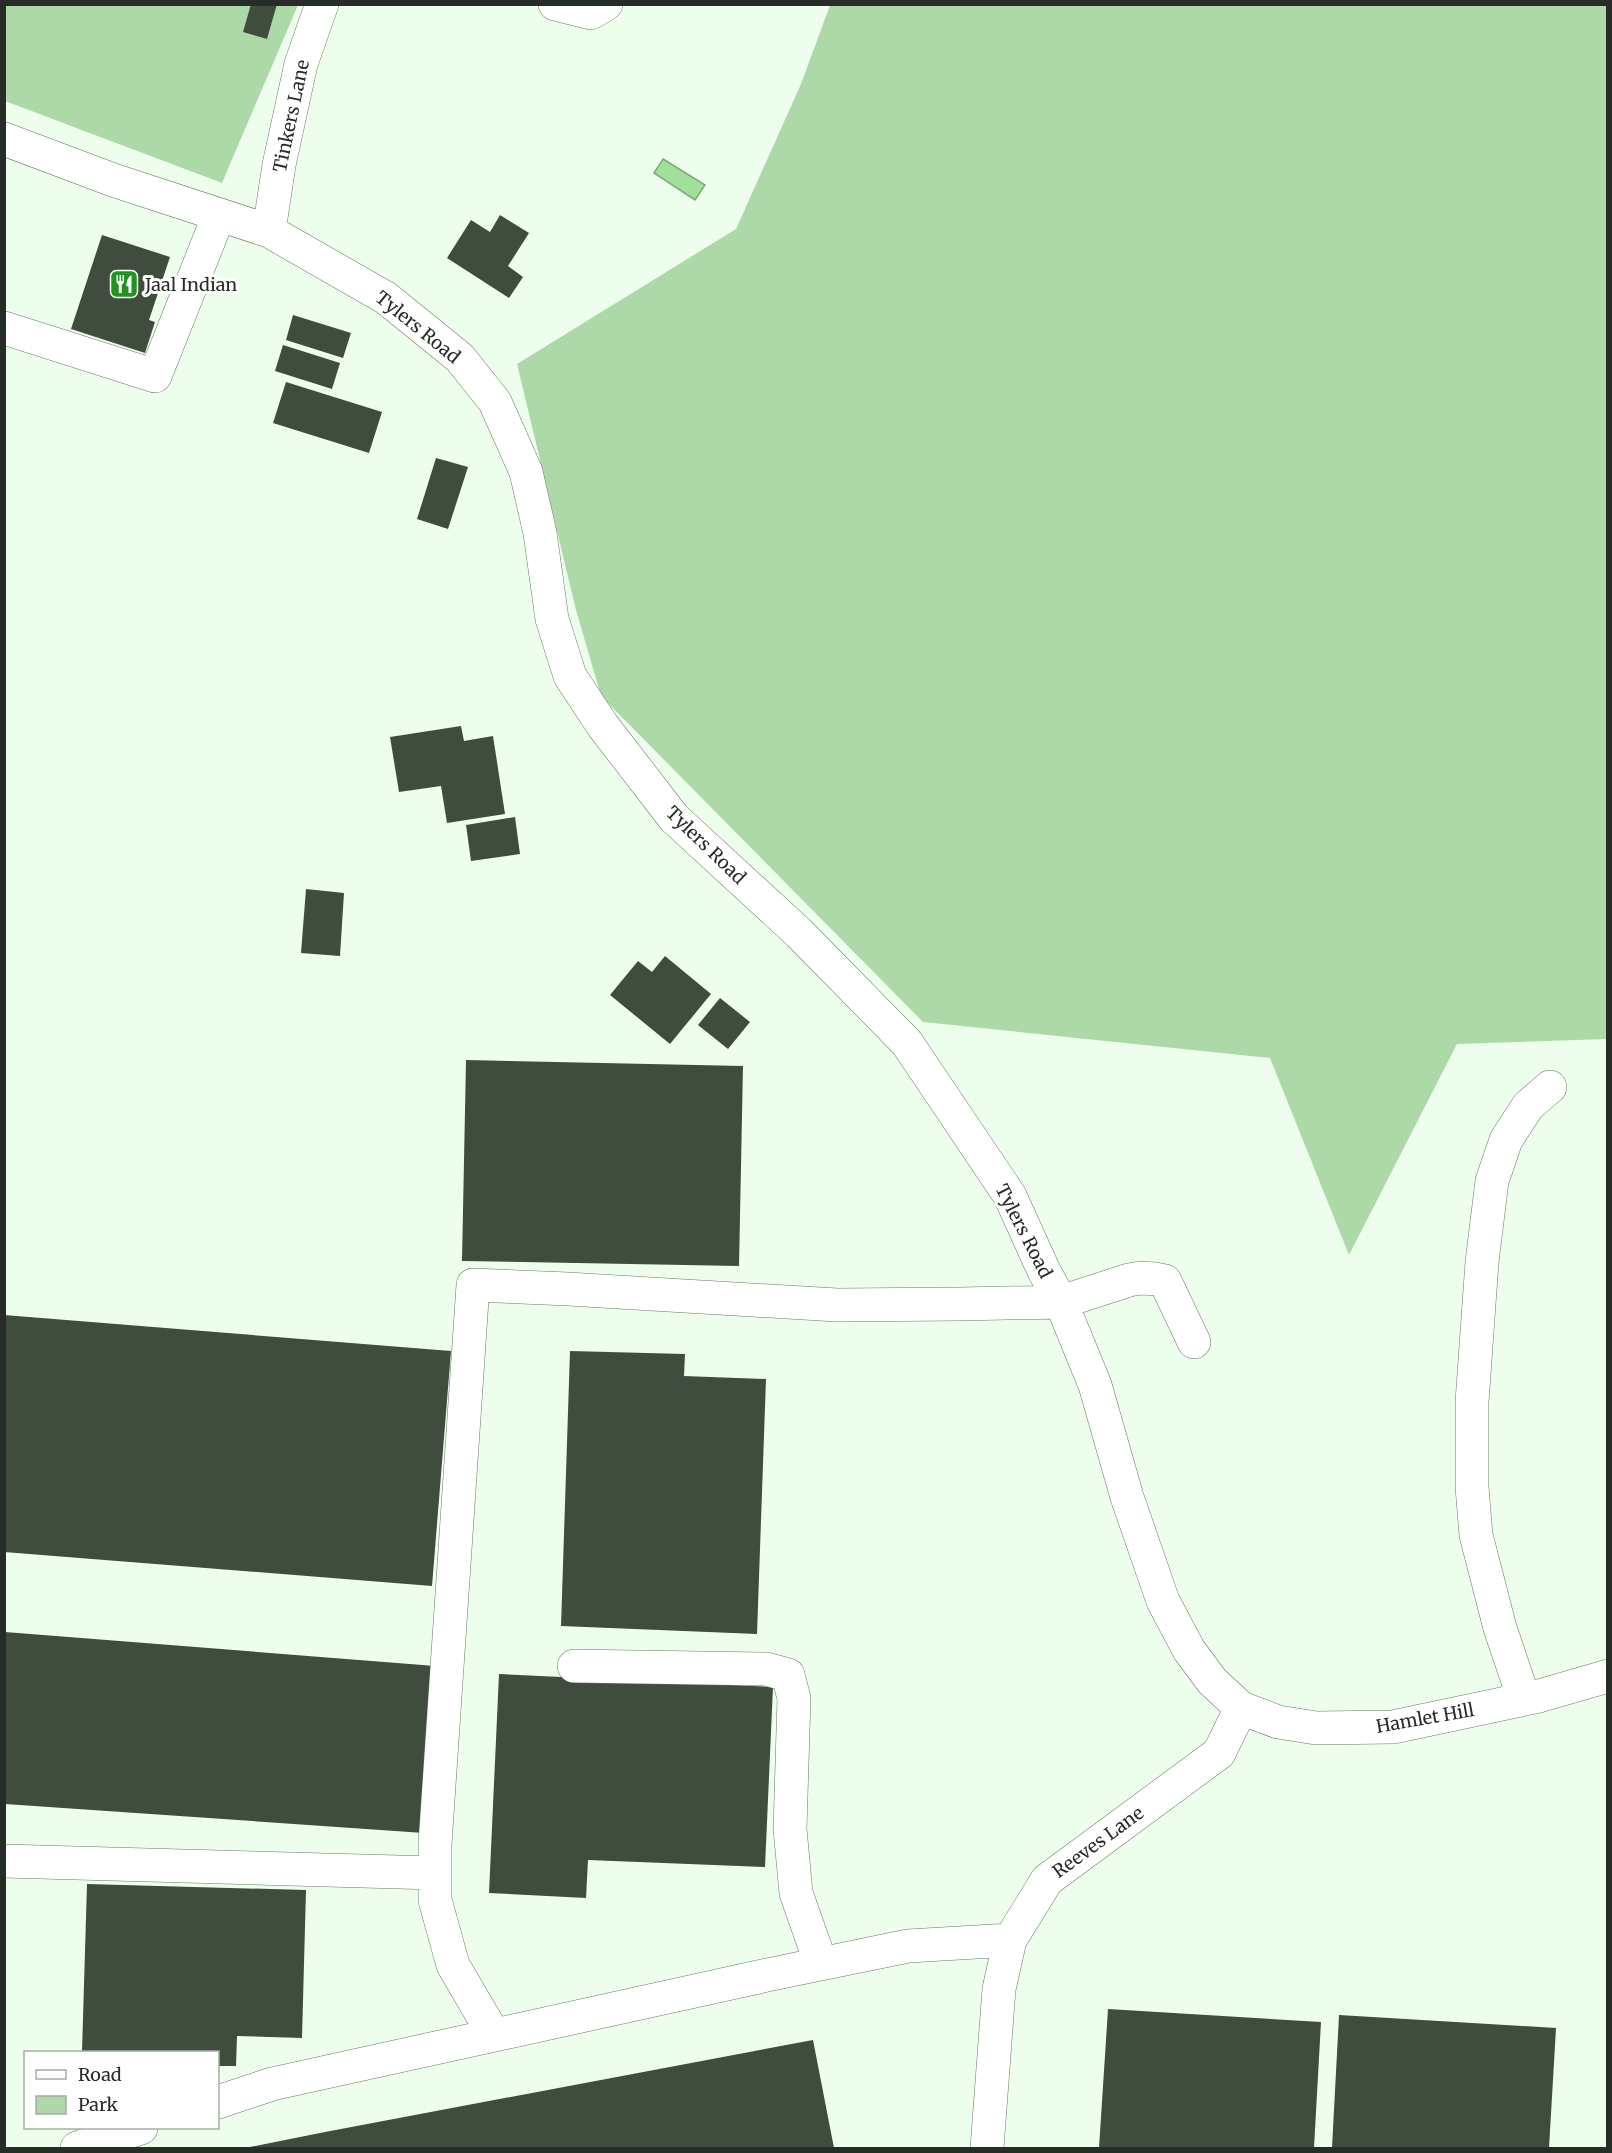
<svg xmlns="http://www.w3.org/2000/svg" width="1612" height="2153" font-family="Merriweather,serif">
<rect width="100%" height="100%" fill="#eefeec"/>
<!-- green -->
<path fill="#add9a9" d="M4 5H298L222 183 5 101Z
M830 5H1607V1039L1457 1044 1349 1255 1270 1058 923 1022 601 696 576 610 517 364 736 229 801 84Z"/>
<!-- water -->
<path fill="#a0e09b" stroke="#7baa78" stroke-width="1.5" d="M663 159 705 185 695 200 654 173Z"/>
<!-- building -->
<path fill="#3f4c3e" d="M251 4H277L267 39 243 32Z
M500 215 529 233 508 266 523 277 509 298 447 258 471 220 490 232Z
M102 235 170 257 149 320 155 322 145 353 71 329Z
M293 315 351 333 343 358 286 340Z
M283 345 340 363 332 389 275 371Z
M286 382 382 412 369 453 273 423Z
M436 458 468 467 448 529 417 519Z
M461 726 464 741 493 736 505 814 447 823 441 786 399 792 390 737Z
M515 817 520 854 471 861 466 825Z
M306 889 344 893 340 956 301 953Z
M665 956 711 994 670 1044 610 995 638 961 652 972Z
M720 998 750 1022 728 1049 698 1025Z
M466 1060 743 1066 739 1266 462 1261Z
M4 1315 451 1351 432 1586 4 1552Z
M570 1351 685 1354 684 1376 766 1379 757 1634 561 1626Z
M5 1632 435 1666 424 1833 5 1804Z
M499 1674 773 1687 765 1867 588 1860 586 1898 489 1893Z
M87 1884 306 1890 302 2038 237 2036 236 2066H218V2052H82Z
M1108 2009 1321 2022 1314 2148H1099Z
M1339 2015 1556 2028 1549 2148H1332Z
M813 2040 834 2148H245L325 2132Z"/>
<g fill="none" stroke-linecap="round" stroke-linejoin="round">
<!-- minor casing -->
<g stroke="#6a7768" stroke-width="34">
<path id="minor" d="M555 4 591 13 606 4
M4 139 113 180 269 231 386 298 460 358 495 402 526 472 540 533 552 619 570 676 603 726 674 818 799 933 907 1043 1010 1196 1044 1271 1061 1302 1095 1385 1127 1497 1163 1601 1189 1650 1212 1681 1241 1708 1278 1722 1316 1728 1393 1727 1539 1696 1608 1676
M269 231 279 165 301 64 322 4
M4 328 155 376 219 215
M574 1666 766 1669 788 1675 794 1698 790 1829 796 1893 821 1964
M1524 1699 1500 1628 1476 1535 1472 1487V1402L1482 1262 1492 1181 1506 1140 1528 1106 1550 1087
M4 1861 435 1873
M494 2035 453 1965 435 1900V1844L473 1285 568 1289 837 1305 960 1304 1061 1302 1129 1280C1142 1277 1153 1278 1165 1281L1194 1342
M218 2102 272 2084 772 1974 908 1946 1010 1940
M77 2148 141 2128
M987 2148 999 1989 1010 1940 1047 1880 1219 1753 1241 1708"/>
</g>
<!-- minor -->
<use href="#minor" stroke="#fff" stroke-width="33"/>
</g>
<!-- icons -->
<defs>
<g id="restaurant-square" transform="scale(1.5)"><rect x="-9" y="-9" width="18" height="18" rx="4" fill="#209420" stroke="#fff"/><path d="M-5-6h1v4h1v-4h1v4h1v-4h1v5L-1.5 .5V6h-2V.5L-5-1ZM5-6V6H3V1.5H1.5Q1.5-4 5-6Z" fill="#fff"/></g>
</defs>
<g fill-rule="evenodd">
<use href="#restaurant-square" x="124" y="284"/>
</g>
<g text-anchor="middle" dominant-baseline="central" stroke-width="6" stroke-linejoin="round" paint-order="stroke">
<!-- street labels -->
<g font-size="18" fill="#262c26" stroke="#fff">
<text transform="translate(291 116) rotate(-78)">Tinkers Lane</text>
<text transform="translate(418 327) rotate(39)">Tylers Road</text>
<text transform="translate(706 845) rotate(44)">Tylers Road</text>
<text transform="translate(1024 1231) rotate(63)">Tylers Road</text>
<text transform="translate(1425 1718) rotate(-10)">Hamlet Hill</text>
<text transform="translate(1098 1842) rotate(-36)">Reeves Lane</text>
</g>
<!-- poi labels -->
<g font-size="18" fill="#262c26" stroke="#fff" text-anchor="start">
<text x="145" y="284">Jaal Indian</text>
</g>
</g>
<!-- border -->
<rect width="1612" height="2153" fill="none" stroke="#262c26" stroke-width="12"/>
<!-- legend -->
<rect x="24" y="2051" width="195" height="78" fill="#ffffff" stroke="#a8aba8" stroke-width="1.5"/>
<rect x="36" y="2070" width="30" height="9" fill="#ffffff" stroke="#a8aba8" stroke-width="1.5"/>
<text x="78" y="2081" font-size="18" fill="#262c26">Road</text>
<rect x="36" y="2096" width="30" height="18" fill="#add9a9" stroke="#a8aba8" stroke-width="1.5"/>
<text x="78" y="2111" font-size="18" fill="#262c26">Park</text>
</svg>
